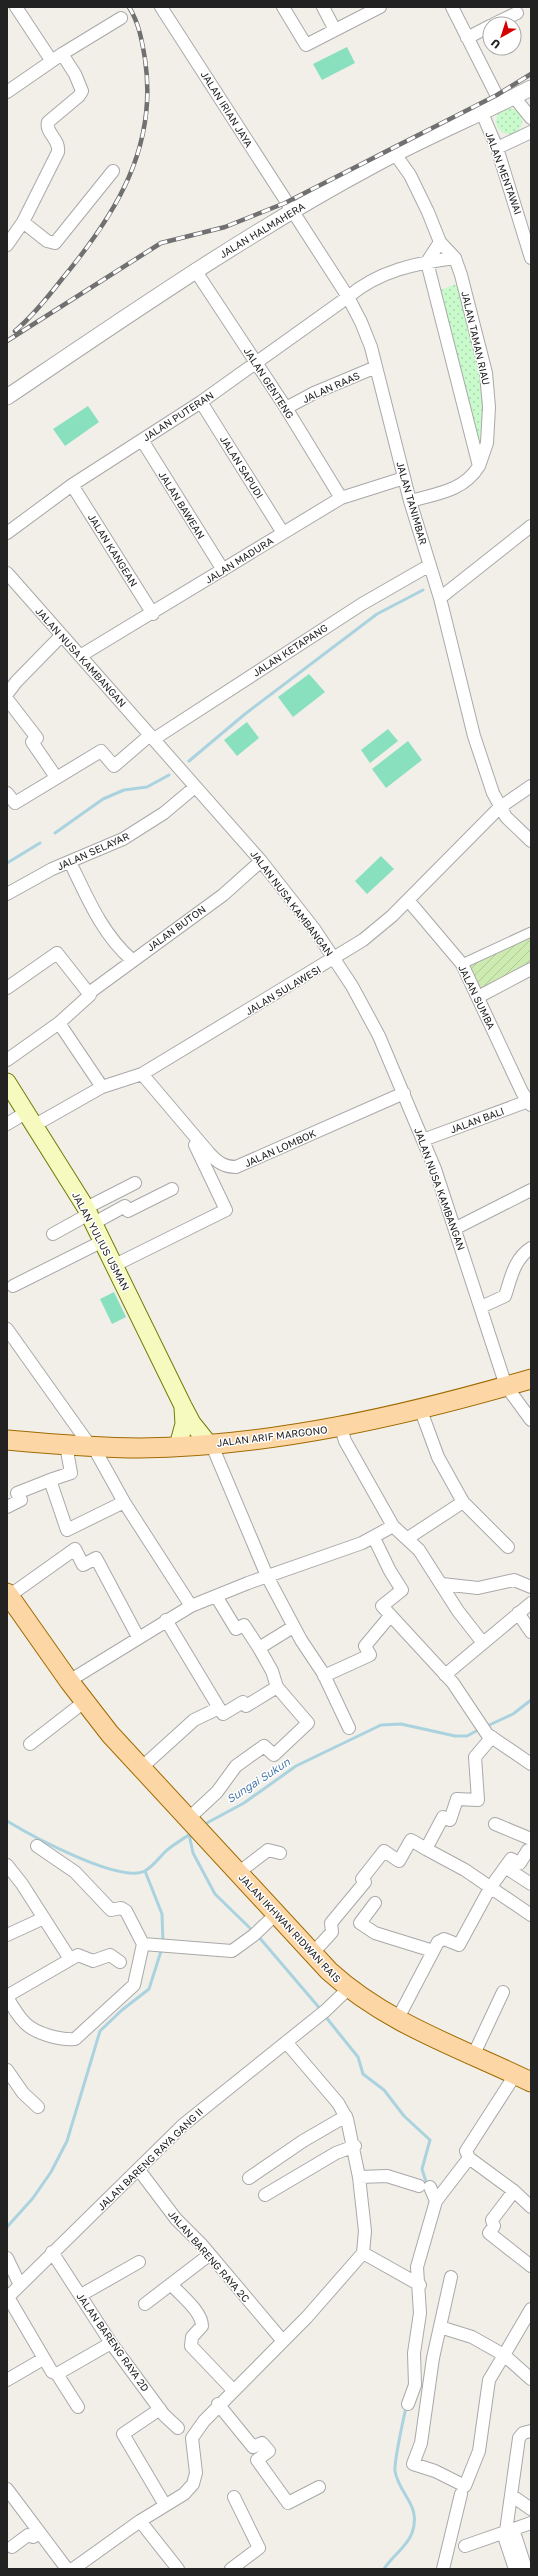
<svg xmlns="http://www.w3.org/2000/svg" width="538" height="2576" font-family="'Golos Text',sans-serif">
<defs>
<pattern id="park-dots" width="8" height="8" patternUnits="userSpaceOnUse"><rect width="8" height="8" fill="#c8facc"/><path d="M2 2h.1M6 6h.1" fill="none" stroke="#acd6af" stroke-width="1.8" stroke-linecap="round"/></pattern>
<pattern id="garden-furrows" width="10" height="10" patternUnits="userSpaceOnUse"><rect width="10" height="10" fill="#cdebb0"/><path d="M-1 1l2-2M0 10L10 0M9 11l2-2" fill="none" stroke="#b0c997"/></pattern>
</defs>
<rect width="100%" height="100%" fill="#f2efe9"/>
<!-- park -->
<path fill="url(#park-dots)" d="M496 121a13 13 0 1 1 26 0a13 13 0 1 1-26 0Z
M459 283 480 370 483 408 482 442 476 440 440 290Z"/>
<!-- garden -->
<path fill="url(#garden-furrows)" d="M531 935V964L481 988 470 966 471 964Z"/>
<!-- pitch -->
<path fill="#88e0be" d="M347 47 355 63 322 80 313 64Z
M88 406 99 422 65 446 53 429Z
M309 674 325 692 293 717 278 697Z
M247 722 259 738 237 756 224 740Z
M388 729 398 741 370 763 361 750Z
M408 741 422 760 386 788 372 769Z
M381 856 394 869 367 894 355 881Z
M114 1292 126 1317 112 1324 100 1299Z"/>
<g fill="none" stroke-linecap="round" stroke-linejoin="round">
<!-- stream -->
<path stroke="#aad3df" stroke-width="3" d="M189 761 245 714 377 614 423 590
M55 833 103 799 124 790 147 787 169 775
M7 863 40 843
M485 1727 513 1714 531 1700
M7 1821C30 1835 120 1884 145 1871 153 1866 159 1858 165 1852 172 1845 182 1840 190 1834
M203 1825 244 1803 296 1766 381 1725 401 1724 455 1736H467L480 1729
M189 1834 193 1853 215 1894 254 1932
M145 1871 162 1914 163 1942
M258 1936 322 2011
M325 2016 358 2057 363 2074 384 2090 404 2116 430 2140 422 2169 427 2185
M7 2227 33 2198 51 2172 67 2141 100 2031 122 2010 149 1989 162 1948
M384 2569C392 2556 407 2547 412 2533 422 2505 399 2495 395 2471 394 2463 404 2414 407 2405"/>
<!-- pedestrian casing -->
<g stroke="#a9a9a9" stroke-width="11">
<path id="pedestrian" d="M462 964 531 932"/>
</g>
<!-- minor casing -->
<g stroke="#a9a9a9" stroke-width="14">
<path id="minor" d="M16 7 51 60
M161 7 348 297 361 322 371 347 410 501 440 598 474 736 493 793 506 817 531 841
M283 7 306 45 380 7
M323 7 335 30
M452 7 501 104
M494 24 517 13
M467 38 490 26
M62 54 121 18
M7 92 62 54 75 74 82 91 79 96 48 122C45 133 60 139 58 152L23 222 7 245
M514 97 531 118
M482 113 497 148 531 258
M497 148 531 132
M395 154 410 175 428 212 440 242 455 258 461 275 486 373 489 407 487 443 479 466 427 262 440 242
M23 222 47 241 55 243 113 171
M195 270 286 408 341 498
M201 402 283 533
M286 408 314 393 376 367
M142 440 223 570
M72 485 153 614
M410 501C436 494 464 491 479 466
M7 533 72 485 201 402 348 297C378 271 416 263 455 258
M7 573 261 861 315 930 352 986 379 1036 435 1169 506 1386 531 1420
M440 598 531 526
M80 656 341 498 404 478
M7 694 16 682 61 636
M7 699 37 738 32 742 56 777
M154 739 362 604 430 565
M7 793 15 803 101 751 114 766 150 735
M70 862C87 897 102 934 132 960
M7 894 52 869 123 839 164 813 195 787
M408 900 462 964 522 1092 531 1105
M7 988 57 953 90 995 59 1023 7 1060
M89 993 223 895 261 861
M478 997 531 969
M59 1023 102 1087
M142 1074 209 1153C217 1162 224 1167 236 1167L404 1093
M7 1124 27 1112
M35 1125 102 1087 142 1074 363 940 392 916 499 808 531 786
M423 1140 531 1100
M86 1208 135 1183
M94 1223 125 1206 128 1211 172 1189
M456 1228 531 1190
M53 1234 89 1214
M115 1265 226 1210 195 1145
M13 1286 103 1241
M481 1307 505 1296C511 1278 514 1259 531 1248
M7 1329 91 1447
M420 1408 438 1457 463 1502 508 1547
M341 1427 345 1441 393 1526 419 1550 458 1611 483 1643
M211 1443 267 1576 301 1640 323 1673 349 1728
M66 1445 71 1473 50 1480 67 1530 124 1502
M94 1448 124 1502 191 1606
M7 1507 21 1500 17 1493 50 1480
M374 1538 390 1571 402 1590 382 1606 453 1683 487 1734 531 1764
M408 1538 463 1502
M442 1584 478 1588 514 1580 531 1587
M9 1596 75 1549 83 1565 96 1558 138 1637
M216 1596 236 1629 244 1625 259 1648 293 1627
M518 1613 531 1632
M166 1620 219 1708
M445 1675 531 1603
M324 1676 370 1655 365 1646 390 1616
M69 1681 191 1606 248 1583 362 1543 393 1526
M30 1744 84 1702
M141 1768 194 1720 219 1708 223 1714 243 1702 246 1706 277 1687 272 1671 259 1648
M189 1818 217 1792 236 1766 264 1746 274 1755 308 1723 277 1687
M495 1824 531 1839
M37 1846 75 1872 111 1910 121 1908 126 1911 143 1944
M426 1849 465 1870 531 1915
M7 1865 22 1884 70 1959
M505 1867 531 1884
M238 1873 268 1850 280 1853
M375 1903 360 1923 375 1933 433 1951
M7 1935 44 1918
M312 1954 332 1932 331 1923 365 1882 362 1879 384 1851 399 1861 411 1840 426 1849 443 1817 450 1820 457 1799 478 1800 475 1757 492 1737
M7 1996 78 1955 93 1961 110 1955 120 1962
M7 1997C12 2006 18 2016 25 2023 36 2034 60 2040 75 2039L134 1985 143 1944 232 1951 254 1935 275 1915
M397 2020 438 1942 444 1939 459 1945 490 1888 511 1859 520 1863 528 1850 531 1852
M473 2056 503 1992
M7 2070 23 2093 38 2107
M515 2075 466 2151 469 2158 514 2191 531 2207
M139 2170 176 2219 202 2245 282 2340
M359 2177 387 2176 419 2186
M249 2178 303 2141 346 2116
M514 2191 492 2220 494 2226 489 2233 531 2266
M265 2195 336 2153 355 2146
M436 2201 469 2158
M52 2252 111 2343 164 2415 178 2428
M363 2253 420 2285
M7 2258 20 2285
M171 2284C180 2295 202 2311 202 2326L192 2337 191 2346 233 2390
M81 2295 139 2262
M8 2297 52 2372 57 2374 111 2343
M7 2298 183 2125 325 2011 348 1989
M145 2304 209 2255
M531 2309 504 2355 531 2379
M440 2327 472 2337 504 2355 489 2380 479 2451 465 2486 435 2471 413 2464 421 2443 433 2358 451 2277
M57 2374 78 2407
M7 2380 43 2359
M218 2404 253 2447 262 2443 269 2451 257 2460 288 2503 319 2487
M408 2404 415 2385 414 2353 420 2313 417 2267 436 2201 430 2187
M160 2409 123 2434 165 2505
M7 2489 67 2569
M511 2495 531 2509
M140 2521 178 2569
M513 2529 526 2569
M506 2531 519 2438 523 2433 531 2431
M503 2533 515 2569
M465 2546 531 2523
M12 2547 28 2535 33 2537 39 2533
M73 2569 140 2521 184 2494 193 2484 196 2473 192 2438 204 2421 307 2317 363 2253 365 2231 359 2177 347 2119 338 2103 286 2042
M231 2569 259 2548 234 2497
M443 2569 461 2494"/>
</g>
<!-- tertiary casing -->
<g stroke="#a9a9a9" stroke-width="17">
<path id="tertiary" d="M7 397C127 316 247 233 374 165 425 137 479 115 531 88"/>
</g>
<!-- secondary casing -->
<g stroke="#707d05" stroke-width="19">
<path id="secondary" d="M7 1082 86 1208 183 1406 192 1423 208 1443
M178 1446 184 1424 183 1408"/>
</g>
<!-- primary casing -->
<g stroke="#a06b00" stroke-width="21">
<path id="primary" d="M7 1440C51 1444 95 1448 140 1448 273 1446 404 1416 531 1379
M7 1593 69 1681 110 1734 329 1971C387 2024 461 2048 531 2082"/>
</g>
<!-- pedestrian -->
<use href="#pedestrian" stroke="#fff" stroke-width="9"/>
<!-- minor -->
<use href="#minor" stroke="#fff" stroke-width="12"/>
<!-- tertiary -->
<use href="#tertiary" stroke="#fff" stroke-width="15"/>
<!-- secondary -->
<use href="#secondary" stroke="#f7fabf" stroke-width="17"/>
<!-- primary -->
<use href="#primary" stroke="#fcd6a4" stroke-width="19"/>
<!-- rail casing -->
<g stroke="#707070" stroke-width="4.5">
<path id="rail" d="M15 331C33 316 48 297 62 279 116 214 158 147 145 59 142 41 139 23 129 7
M7 341 161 243 225 227 285 203 497 95 531 74"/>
</g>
<!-- rail -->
<use href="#rail" stroke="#fff" stroke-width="3" stroke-dasharray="9" stroke-linecap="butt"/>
</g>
<g text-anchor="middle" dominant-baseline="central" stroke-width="3" stroke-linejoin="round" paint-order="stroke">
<!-- street labels -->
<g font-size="10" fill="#222" stroke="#fff">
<text transform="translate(227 109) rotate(58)">JALAN IRIAN JAYA</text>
<text transform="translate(504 173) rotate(70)">JALAN MENTAWAI</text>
<text transform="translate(262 230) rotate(-31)">JALAN HALMAHERA</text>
<text transform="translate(476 338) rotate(77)">JALAN TAMAN RIAU</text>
<text transform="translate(269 383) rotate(57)">JALAN GENTENG</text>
<text transform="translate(331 387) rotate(-24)">JALAN RAAS</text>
<text transform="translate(178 416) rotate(-33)">JALAN PUTERAN</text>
<text transform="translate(242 467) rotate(58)">JALAN SAPUDI</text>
<text transform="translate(412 503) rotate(74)">JALAN TANIMBAR</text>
<text transform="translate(182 505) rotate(58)">JALAN BAWEAN</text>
<text transform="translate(113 550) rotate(58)">JALAN KANGEAN</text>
<text transform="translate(239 560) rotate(-32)">JALAN MADURA</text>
<text transform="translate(290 650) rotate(-33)">JALAN KETAPANG</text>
<text transform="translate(81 657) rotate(48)">JALAN NUSA KAMBANGAN</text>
<text transform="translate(93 851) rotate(-24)">JALAN SELAYAR</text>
<text transform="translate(292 903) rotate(53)">JALAN NUSA KAMBANGAN</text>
<text transform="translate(176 928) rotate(-36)">JALAN BUTON</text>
<text transform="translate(283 990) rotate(-31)">JALAN SULAWESI</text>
<text transform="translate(477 997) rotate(64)">JALAN SUMBA</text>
<text transform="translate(477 1120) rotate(-20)">JALAN BALI</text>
<text transform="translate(280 1148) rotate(-24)">JALAN LOMBOK</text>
<text transform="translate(440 1189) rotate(70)">JALAN NUSA KAMBANGAN</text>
<text transform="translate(101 1241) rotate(62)">JALAN YULIUS USMAN</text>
<text transform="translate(272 1436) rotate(-7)">JALAN ARIF MARGONO</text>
<text transform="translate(290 1928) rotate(47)">JALAN IKHWAN RIDWAN RAIS</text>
<text transform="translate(150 2159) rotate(-44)">JALAN BARENG RAYA GANG II</text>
<text transform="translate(209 2256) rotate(49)">JALAN BARENG RAYA 2C</text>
<text transform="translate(113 2342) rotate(55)">JALAN BARENG RAYA 2D</text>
</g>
<!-- water labels -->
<g font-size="11" font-style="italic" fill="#4a7aab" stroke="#fff">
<text transform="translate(258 1780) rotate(-33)">Sungai Sukun</text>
</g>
</g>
<!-- border -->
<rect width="538" height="2576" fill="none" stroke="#222222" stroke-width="16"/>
<!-- north arrow -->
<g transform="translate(502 36) rotate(219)"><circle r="19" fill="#ffffff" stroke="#a7a7a7"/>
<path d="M0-3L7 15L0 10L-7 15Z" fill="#d40000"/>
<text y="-6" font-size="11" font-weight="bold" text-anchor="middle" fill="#222222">U</text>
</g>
</svg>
